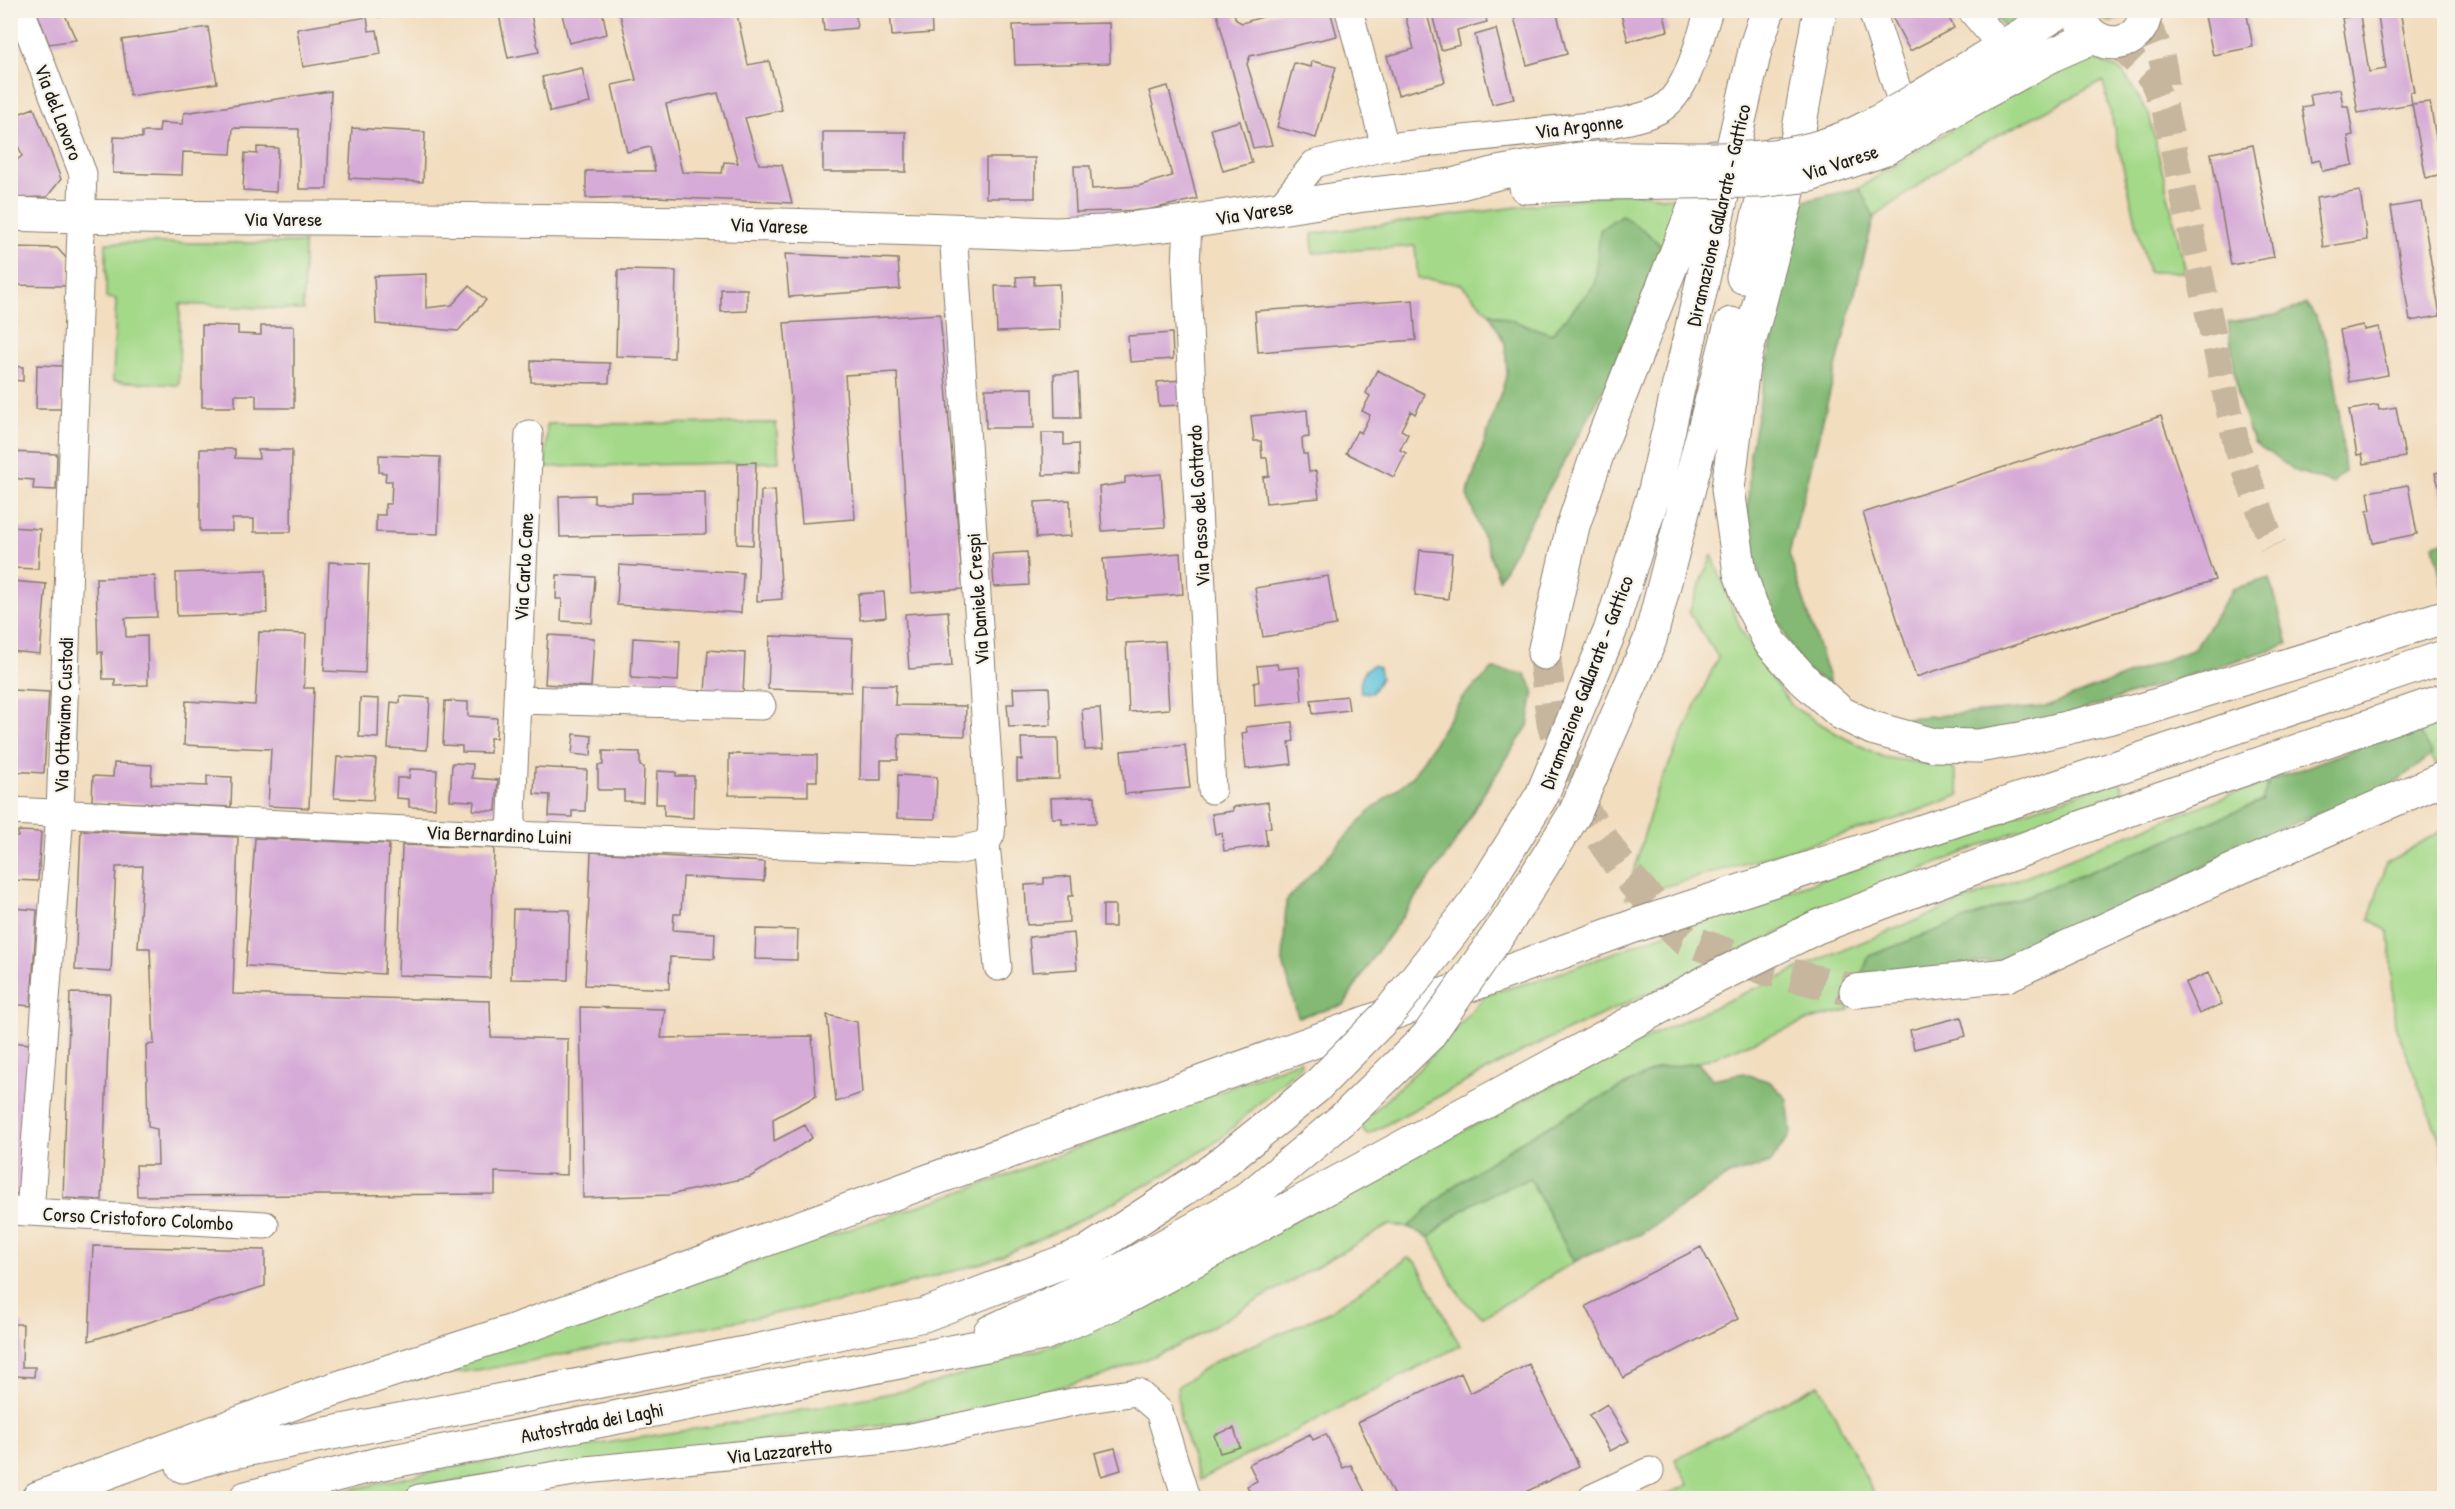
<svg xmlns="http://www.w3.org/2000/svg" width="2455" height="1509" font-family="'Patrick Hand',sans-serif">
<rect width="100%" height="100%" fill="#f7f3e8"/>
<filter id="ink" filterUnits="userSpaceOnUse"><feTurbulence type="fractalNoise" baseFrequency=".0167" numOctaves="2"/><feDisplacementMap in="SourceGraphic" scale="12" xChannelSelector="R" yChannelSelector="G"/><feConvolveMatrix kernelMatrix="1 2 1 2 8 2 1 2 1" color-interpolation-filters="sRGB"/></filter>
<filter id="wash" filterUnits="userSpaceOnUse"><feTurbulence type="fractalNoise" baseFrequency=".008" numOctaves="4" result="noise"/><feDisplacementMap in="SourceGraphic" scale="24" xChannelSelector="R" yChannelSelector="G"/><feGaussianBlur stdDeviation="1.35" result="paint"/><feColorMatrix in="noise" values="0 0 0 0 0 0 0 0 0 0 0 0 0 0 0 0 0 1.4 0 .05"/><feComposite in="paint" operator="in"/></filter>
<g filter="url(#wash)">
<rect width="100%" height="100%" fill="#f2ddbf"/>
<!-- green -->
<path fill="#a4d989" stroke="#607a52" stroke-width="1.5" d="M2097 11V10L2124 11 2120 18 2111 22 2102 19Z
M2094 58 2122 71 2149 114 2186 272H2148L2103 81 1964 153 1874 217 1859 188 2057 62Z
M1629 192 1684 200 1662 247 1645 231 1600 230 1595 284 1552 334 1489 313 1461 284 1418 278 1415 246 1313 253 1312 234Z
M106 243H304L303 310 180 304 179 385 113 381 116 299 106 298Z
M776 423 779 462 546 467 547 424Z
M1712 555 1741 630 1764 668 1793 707 1839 735 1883 757 1954 768 1960 795 1896 819 1626 898 1656 793 1718 657 1689 612Z
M2444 717V761L2436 765 2416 726Z
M2119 780 2124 792 2012 833 1876 888 1525 1050 1367 1135 1360 1124 1422 1066 1487 994 1546 978 1704 919Z
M2269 781 2262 801 2087 873 1869 956 1848 1011 1812 1019 1698 1063 1658 1068 1517 1144 1455 1185 1408 1227 1389 1225 1176 1347 1103 1376 939 1418 436 1484 356 1498H311L454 1467 733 1423 918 1388 1051 1346 1429 1148 1658 1032 1823 958 1991 890 2208 803Z
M2444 829V1164L2439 1138 2395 1025 2389 932 2369 919 2386 863Z
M1300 1060 1301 1065 1219 1140 1161 1177 1065 1228 989 1261 862 1297 498 1367 403 1380 995 1180Z
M1530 1179 1574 1262 1483 1317C1455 1299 1444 1267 1430 1238 1457 1208 1492 1191 1530 1179Z
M1408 1258 1417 1263 1460 1346 1199 1480 1180 1419 1177 1387 1214 1362 1327 1313Z
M1819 1384 1876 1498H1658L1688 1485 1675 1459Z"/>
<!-- forest -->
<path fill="#83b975" stroke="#506a48" stroke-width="1.5" d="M1987 11H2030L2008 29Z
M1859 188 1874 217 1789 554 1831 685 1803 668 1765 597 1747 530 1750 453 1799 202Z
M1621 215 1645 231 1662 247 1608 382 1499 579 1467 495 1507 374 1505 344 1489 313 1552 334 1595 284 1600 230Z
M2306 304C2338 339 2340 425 2345 472L2331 483 2296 471 2253 442 2238 396 2228 322 2276 315Z
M2444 541V594L2434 544Z
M2270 578 2288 644 2041 723 1964 735 1926 733 1905 718 2045 707 2194 649 2233 589Z
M1493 669 1525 674 1534 690 1528 726 1480 799 1451 849 1371 960 1344 1005 1298 1017 1283 962 1286 901 1370 811 1413 776 1462 698Z
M2416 726 2432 755 2393 785 2276 830 2162 888 2012 958 1860 980 1869 956 2087 873 2262 801 2269 781Z
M1698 1063 1712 1079 1743 1073 1770 1082 1787 1099 1791 1133 1770 1163 1729 1175 1641 1234 1593 1252 1574 1262 1530 1179C1492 1191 1457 1208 1430 1238L1408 1227 1455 1185 1517 1144 1569 1114 1658 1068Z"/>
<!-- water -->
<path fill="#5cc2da" stroke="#3c6f7b" stroke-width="1.5" d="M1373 665 1379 668 1381 678 1372 693 1361 692C1359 681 1362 670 1373 665Z"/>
<g id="blocks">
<!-- building -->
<path fill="#d6abd7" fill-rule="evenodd" d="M36 10H63L76 40 49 44Z
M377 10H402V11L379 17Z
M498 10H530L539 52 508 58Z
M561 10H602L607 34 569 43Z
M619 10H736L748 65 769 61 782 110 745 118 759 164 782 165 792 203 656 197 586 198V171H655L650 147 627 152 612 85 636 80ZM718 93 738 163 724 162 722 173 682 172 666 104Z
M822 10H855L857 28 824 31Z
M890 10H931L932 33 892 36Z
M1216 10H1233L1236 20 1242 23 1286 10H1330L1337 36 1250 56 1247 64 1272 145 1253 148Z
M1421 10H1426L1445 82 1398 95 1387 56 1414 49 1405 15Z
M1460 10H1484L1487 22 1457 30 1460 45 1441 50 1433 18Z
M1512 10H1556L1567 54 1527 65Z
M1620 10H1663L1668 31 1628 41Z
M1894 10H1945L1954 28 1910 51 1890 13Z
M2246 10 2253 47 2213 55 2204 11Z
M2377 10H2400L2414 92H2410L2412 104 2358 113 2342 18 2360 15 2369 72 2386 69Z
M367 17 369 31 377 30 381 54 303 67 297 29Z
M1109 23 1110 63 1015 65 1013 25Z
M208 27 217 83 130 96 122 40Z
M1496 29 1514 99 1492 104 1475 35Z
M1312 61 1336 67 1316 138 1277 127 1294 63 1311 67Z
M582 68 590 103 550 112 542 77Z
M1168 86 1197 199 1147 210 1076 212 1074 166H1090L1092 189 1138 186 1172 176 1149 91Z
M2340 89 2343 106H2348L2353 135 2348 136 2353 165 2322 171 2320 160 2312 162 2302 107 2312 105 2310 94Z
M331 91 327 189H299V129L233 128 231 154 183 152 182 175 113 173 114 137 142 138V132H159L160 123 183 124 184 113Z
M2430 102 2442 174 2426 178 2412 104Z
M34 108 61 179 47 197 10 198V165L22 156 10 124V117Z
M1240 121 1252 163 1223 171 1211 129Z
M352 128 425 132 423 182 349 178Z
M823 132H906V172H823Z
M2253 145 2274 257 2231 265 2211 153Z
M257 147 278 148 276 192 243 190 245 153 257 154Z
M986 158H1035V198H986Z
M2360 191 2367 240 2323 247 2316 198Z
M2421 202 2440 316 2410 321 2391 207Z
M13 247 57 248 68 260V286L10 285Z
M785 254 898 259 900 289 789 297Z
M618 270 676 271 674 358 616 356Z
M426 274V308L452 305 469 286 486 300 458 331 376 324 374 276Z
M1034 276V285L1059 284 1060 330 997 332 995 286H1017L1016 277Z
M721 289H747V311L721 312Z
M1413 300 1416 340 1258 352 1255 311Z
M940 314 963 589 911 593 897 372 845 375 855 519 802 523 784 323Z
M202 325 238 326V334L261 335V326H294V408H256V395H235V407H202Z
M2363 325 2364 330 2379 327 2388 375 2349 382 2340 330Z
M1172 333 1173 359 1130 362 1128 336Z
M531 361 610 363 609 383 531 382Z
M37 365 62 366 61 409H36Z
M10 366 23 367V381L10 380Z
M1377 370 1425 394 1415 414 1411 411 1401 430 1408 434 1400 450 1406 453 1394 477 1346 453 1357 431 1361 433 1370 415 1362 411 1370 396 1366 393Z
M1078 373 1080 418H1055L1054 374Z
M1181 380 1183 405 1159 406 1157 382Z
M1033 388 1034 428H986L985 389Z
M2378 405 2379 410 2396 407 2405 457 2364 464 2362 454 2357 455 2349 410Z
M1307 410 1309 437 1302 438 1303 454H1307L1309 472 1316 471 1319 498 1266 503 1263 477 1269 476 1267 458H1262L1261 441H1254L1251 416Z
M2161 416 2215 580 1916 677 1863 513Z
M1042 433H1064V445L1078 444 1079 474 1043 475Z
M200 449H235V458L259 459 258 450H292L291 532H254V519H232V531H200Z
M10 452 57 454 56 490 33 489 34 480 10 478Z
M379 455 440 457 438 534 376 532V515H385V504H391L392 481H385L386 473 379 472Z
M756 462 753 545 737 544 738 463Z
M2444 471V505L2435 473Z
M1161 474 1165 527 1102 531 1099 487 1125 483V477Z
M2408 485 2417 534 2373 543 2367 511 2371 510 2368 492Z
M775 490 782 599 757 601 761 491Z
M705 492 706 534 560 537 559 496 594 495V503H632V493Z
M1070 500 1071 536 1036 538 1035 502Z
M10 527 40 529 38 569 10 568Z
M1420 550 1452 553 1448 599 1415 595Z
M1027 552 1029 585 994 587 992 554Z
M1180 553 1183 594 1107 600 1103 559Z
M329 562 369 564 365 673 324 671Z
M619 565 743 573 741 613 617 605Z
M266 570 267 613 177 616 176 573Z
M557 575 595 577 592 623 561 621 562 599H556Z
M155 576 157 617 125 618 126 637 147 636 148 685 115 686V679H103L102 652 98 653 96 578Z
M1328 576 1336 625 1263 637 1255 588Z
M10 581 46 584 40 654 10 651Z
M884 592 886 617 860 620 858 594Z
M948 611 952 666 909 669 905 614Z
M259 632 306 634 304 688H314L309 808 268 806 271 749 184 745 186 701 255 705Z
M548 635 594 638 591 687 545 684Z
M770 636 853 639 851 692 768 689Z
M633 638 680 641 678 681 631 678Z
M1165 641 1169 709 1129 712 1126 643Z
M708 650 745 653 743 694 705 692Z
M1277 664 1278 669 1299 667 1302 701 1255 706 1254 682H1259L1257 666Z
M862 685H896L895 705 966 706 965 736 899 734 898 760H881V780H860Z
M1049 687 1051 725 1009 727 1007 704H1014L1013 688Z
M12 690 49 692 44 773 10 771Z
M400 696 430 698 427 750 388 748 391 702 400 703Z
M1347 696 1349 710 1313 714 1311 700Z
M360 698 379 699 378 738 359 737Z
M445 701 468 702V716L497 718 496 738H490V753L462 752V746L443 745Z
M1100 708 1103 749 1085 750 1082 709Z
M1292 722 1294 741 1289 742 1292 764 1246 769 1242 733 1247 732 1246 727Z
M574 734 592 736 591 756 572 754Z
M1021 738H1058L1059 779 1017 780V759L1022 760Z
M1185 745 1190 788 1125 794 1121 751Z
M603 751 640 752V766L644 767 643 802 624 801V790H598V765H603Z
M729 754 817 755V781H808V796L729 795Z
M337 757 376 759 373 800 334 798Z
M114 763 152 765 151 784 207 786V776L232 777 231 807 92 801 93 776 113 777Z
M452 763 473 764 472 778 498 780 496 811 473 810 474 801 450 800Z
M535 767 587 770 585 811H572V817L549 816 550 795 534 794Z
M410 769 437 770 435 808 409 807V799L396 798 397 778H409Z
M657 771 676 772V776H694L693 818 664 816V804H656Z
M898 775 937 777 935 819 897 818Z
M1095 796 1096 823 1062 824V818H1052L1051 798Z
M1268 802 1271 827 1265 828 1267 845 1224 851 1222 833 1215 834 1212 814 1233 811V807Z
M81 830 238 837 233 994 490 1001 491 1037 568 1039 567 1175 495 1172V1194L137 1196 136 1165H158L157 1129 148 1127 146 1045 154 1044 150 948H138L143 866 116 867 111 972 75 970Z
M18 831 41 832 38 881 10 880V836L18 837Z
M255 838 389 844 384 974 246 966Z
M402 845 494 848 490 978 398 975Z
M591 852 765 862 764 881 683 877 681 914H674L673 930 715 933 714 959 670 957 669 989 585 985Z
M1071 876 1073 896H1068L1069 922 1027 925 1025 885 1044 884V878Z
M1103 905H1115V927H1103Z
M13 908 37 910 31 1006 10 1004Z
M513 909 570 910 568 980 511 979Z
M756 929 798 930 797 960 755 959Z
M1074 933 1077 969 1032 972 1029 937Z
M2208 973 2222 1004 2199 1014 2185 983Z
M70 993 110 994 102 1200 63 1198Z
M580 1007 665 1009 661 1038 812 1036 816 1096 773 1119 774 1141 805 1125 812 1138 750 1177 669 1195 583 1198Z
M827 1015 857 1022 862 1093 836 1102Z
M1961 1017 1966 1036 1914 1049 1910 1030Z
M10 1042 30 1044 22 1189 10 1199Z
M93 1246 265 1250V1286L89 1341Z
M1701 1247 1738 1319 1623 1378 1586 1306Z
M14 1324H23L22 1367H35L34 1377 13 1376Z
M1529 1364 1579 1466 1513 1498H1395L1358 1422 1461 1373 1470 1393Z
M1607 1404 1629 1441 1610 1451 1589 1415Z
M1234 1428 1240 1447 1220 1453 1214 1435Z
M1310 1434 1313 1440 1326 1434 1343 1468 1351 1465 1368 1498H1253L1247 1486 1257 1481 1249 1464Z
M1115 1448 1121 1470 1101 1476 1095 1453Z"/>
</g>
</g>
<g filter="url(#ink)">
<use href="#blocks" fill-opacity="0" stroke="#877c6e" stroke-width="1.5"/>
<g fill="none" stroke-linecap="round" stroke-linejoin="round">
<!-- minor-tunnel -->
<path stroke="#c7b69e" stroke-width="27" stroke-dasharray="27 14" stroke-linecap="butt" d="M2144 21C2160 42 2167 71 2166 97
M2117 43 2152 79 2165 110 2237 447 2273 546"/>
<!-- highway-tunnel -->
<path stroke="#c7b69e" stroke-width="33" stroke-dasharray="33 16" stroke-linecap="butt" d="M1544 653 1553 723 1574 797 1625 873 1683 938 1766 969 1856 991"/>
<!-- minor casing -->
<g stroke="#877c6e" stroke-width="29">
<path id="minor" d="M21 10 83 174 60 813 30 1212
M1879 10 1873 14 1903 107
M1971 10 2003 48
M1385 147 1609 124C1625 121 1643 118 1659 110 1688 94 1699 40 1709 10
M1280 207 1314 164 1385 147 1349 10
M1188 222 1186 267 1212 790
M953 230 992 823 991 834 986 844 998 967
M517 700 762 706
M10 811 511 835 956 851 986 844
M511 835 529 434
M10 1211 265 1225
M419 1498 586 1470 907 1438 1082 1400 1137 1392 1159 1411 1186 1498
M1592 1498 1650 1471"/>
</g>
<!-- major casing -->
<g stroke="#877c6e" stroke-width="35">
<path id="major" d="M2081 21C2098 54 2142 49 2146 10
M1917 99 2063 10
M1931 122 2054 54 2093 37
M1526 187 1599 183
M10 214C114 218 217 218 320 218 565 220 811 224 1055 234L1104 232 1188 222 1364 195 1453 185 1497 173 1579 159 1598 158"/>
</g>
<!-- highway casing -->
<g stroke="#877c6e" stroke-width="35">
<path id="highway" d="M1820 10 1786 202 1743 366 1728 489 1740 573 1751 605 1770 642 1804 680 1841 713 1872 728 1934 745 1978 746 2020 739 2141 710 2444 617
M1743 277 1774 153
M1544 653 1573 526 1599 449 1714 157
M1542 795 1610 631 1655 490 1756 46 1768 10
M1575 813 1650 640 1731 324
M1856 991 2007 975 2234 870 2444 778
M990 1332 1111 1276 1246 1200 1343 1119
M183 1466 223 1454 750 1352 924 1315 1086 1253 1213 1170
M38 1498 307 1398 510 1332 1634 926 2133 762 2444 657
M246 1498 378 1464 1043 1334 1121 1300 1708 981 1817 927 2144 804 2444 700"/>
</g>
<!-- minor -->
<use href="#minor" stroke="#fff" stroke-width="27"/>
<!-- major -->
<use href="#major" stroke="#fff" stroke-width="33"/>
<!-- highway -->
<use href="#highway" stroke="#fff" stroke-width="33"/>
<!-- major-bridge casing -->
<g stroke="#877c6e" stroke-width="35" stroke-linecap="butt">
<path id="major-bridge" d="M1598 158C1668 156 1755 167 1822 146 1856 136 1887 117 1917 99
M1599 183 1759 181 1810 175 1883 150 1931 122"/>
</g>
<!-- highway-bridge casing -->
<g stroke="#877c6e" stroke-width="35" stroke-linecap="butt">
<path id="highway-bridge" d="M1343 1119 1428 1036 1508 921 1575 813
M1213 1170 1315 1088 1388 1014 1475 903 1542 795"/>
</g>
<!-- major-bridge -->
<use href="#major-bridge" stroke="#fff" stroke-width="33"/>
<!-- highway-bridge -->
<use href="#highway-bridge" stroke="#fff" stroke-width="33"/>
</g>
</g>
<g text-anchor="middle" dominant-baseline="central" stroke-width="4.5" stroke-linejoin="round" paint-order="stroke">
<!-- street labels -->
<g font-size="20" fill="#1c1c1c" stroke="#f7f3e8">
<text transform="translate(59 112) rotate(69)">Via del Lavoro</text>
<text transform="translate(1579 126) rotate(-7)">Via Argonne</text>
<text transform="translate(1840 162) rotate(-18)">Via Varese</text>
<text transform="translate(1254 212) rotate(-9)">Via Varese</text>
<text transform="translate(1718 215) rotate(-77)">Diramazione Gallarate - Gattico</text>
<text x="283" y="218">Via Varese</text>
<text transform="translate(769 225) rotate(2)">Via Varese</text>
<text transform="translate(1198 506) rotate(-93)">Via Passo del Gottardo</text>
<text transform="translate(523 567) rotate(-87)">Via Carlo Cane</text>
<text transform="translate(977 599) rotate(-94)">Via Daniele Crespi</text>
<text transform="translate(1586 682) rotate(-69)">Diramazione Gallarate - Gattico</text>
<text transform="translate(63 715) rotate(-88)">Via Ottaviano Custodi</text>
<text transform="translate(499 834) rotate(2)">Via Bernardino Luini</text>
<text transform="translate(138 1218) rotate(3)">Corso Cristoforo Colombo</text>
<text transform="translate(592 1422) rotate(-11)">Autostrada dei Laghi</text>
<text transform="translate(779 1451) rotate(-6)">Via Lazzaretto</text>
</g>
</g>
<!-- margin -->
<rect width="2455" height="1509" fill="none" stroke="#f7f3e8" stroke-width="36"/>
</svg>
